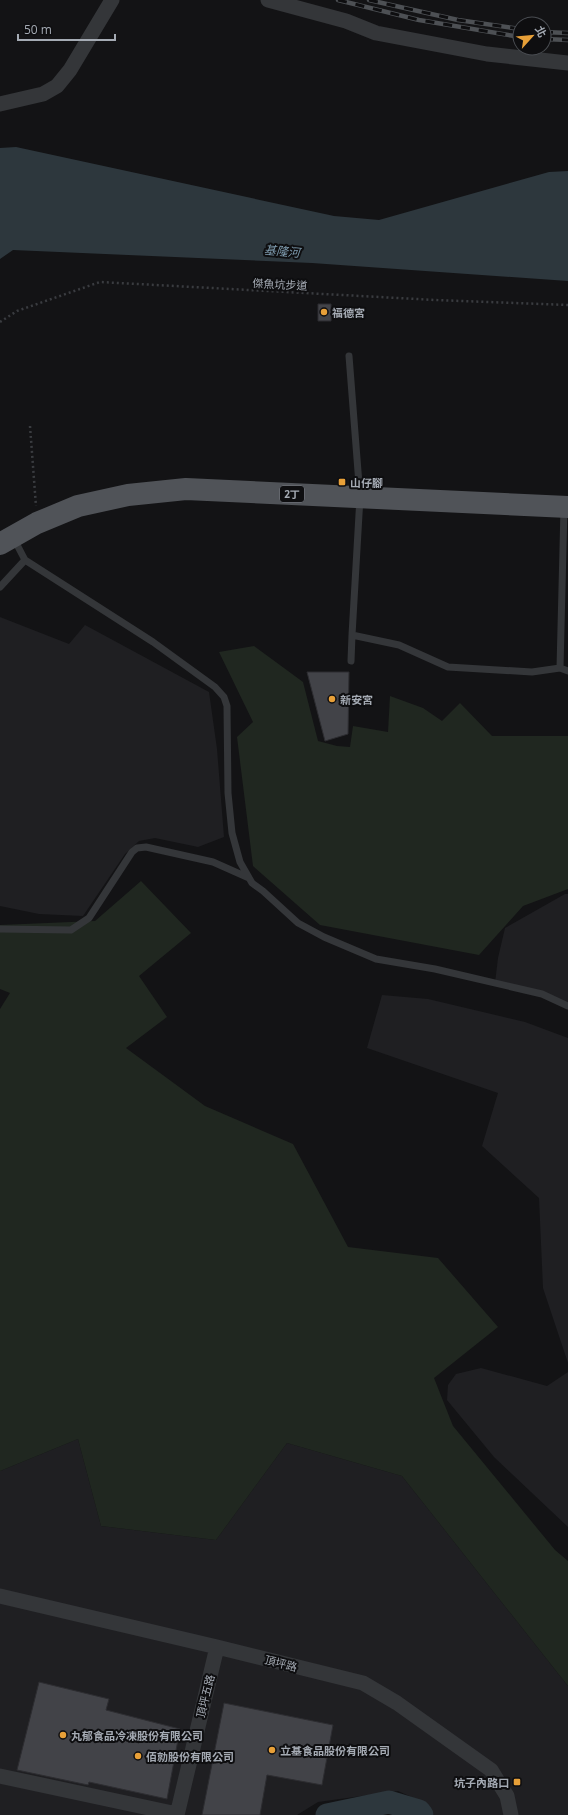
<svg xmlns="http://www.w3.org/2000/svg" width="568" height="1815" font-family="'Open Sans','Noto Sans TC',sans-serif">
<rect width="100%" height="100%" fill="#131315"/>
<!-- built -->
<path fill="#1f1f22" d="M0 617 69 644 85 625 209 692 217 749 224 837 198 847 155 838 139 841 125 854 83 916 39 914 0 906Z
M565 894H568V1003L495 983 498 958 505 928Z
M382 995 428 999 525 1022 568 1038V1363L543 1288 539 1198 482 1146 498 1093 367 1048Z
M481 1368 547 1386 568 1372V1527L494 1457 447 1400 448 1385 456 1374Z
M78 1439 101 1526 216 1540 287 1443 402 1476 568 1686V1815H434L423 1802 398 1791 318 1802 297 1815H0V1471Z"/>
<!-- green -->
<path fill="#202720" d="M254 646 303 682 318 741 337 746 350 747 353 726 388 732 390 696 423 708 442 721 460 703 492 736H568V889L523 906 479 955 320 925 253 866 237 737 253 722 219 652Z
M141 881 191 933 139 976 167 1017 126 1048 205 1106 293 1144 348 1247 438 1258 498 1327 434 1378 453 1426 555 1550 568 1561V1686L402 1476 287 1443 216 1540 101 1526 78 1439 0 1471V1009L10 993 0 989V925L95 921Z"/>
<!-- water -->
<path fill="#2d373d" d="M16 147 334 216 379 220 549 172 568 171V281L312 263 13 250 0 259V148Z"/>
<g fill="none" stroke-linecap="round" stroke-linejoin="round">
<!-- river -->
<path stroke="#2d373d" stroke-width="23" d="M327 1815 389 1802 419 1811 422 1815"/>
</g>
<!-- building -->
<path fill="#424348" stroke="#2d2d31" d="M318 304H331V321H318Z
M307 672H349L348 734 325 741Z
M39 1682 109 1699 106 1710 180 1729 167 1799 89 1782 88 1785 17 1770Z
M224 1703 333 1725 322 1785 267 1775 260 1815H202Z"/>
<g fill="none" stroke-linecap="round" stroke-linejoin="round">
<!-- path -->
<path stroke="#3a3c40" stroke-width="2.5" stroke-dasharray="2 3" stroke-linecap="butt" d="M0 322 17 311 100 282 435 300 568 305
M30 426 36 506"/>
<!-- lane -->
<path stroke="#343639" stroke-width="7" d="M349 356 360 497 352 635
M14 539 25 560 153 642 215 687 224 697 227 706 228 793 232 833 240 862 252 883 263 891 298 923 324 937 376 959 435 969 542 994 568 1006
M0 587 25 560
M351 661 352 635 399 645 448 667 532 672 560 668 564 508
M560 668 568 671
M0 929 71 930 89 918 132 852 137 848 146 847 213 862 249 878"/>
<!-- street -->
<path stroke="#343639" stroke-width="15" d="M268 0 346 21 376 33 487 54 568 63
M0 104 43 94 57 86 70 70 112 0
M0 1596 217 1647 363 1683 397 1703 491 1770 507 1796 511 1815
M0 1776 177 1814
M177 1815 217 1647"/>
<!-- primary -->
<path stroke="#505358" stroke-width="22" d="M0 544 37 523 78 506 128 495 186 489 568 507"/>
<!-- rail casing -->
<g stroke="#4d5054" stroke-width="4.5">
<path id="rail" d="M338 0 419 20 520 37
M369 0 458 20 520 29
M544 32 568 33
M544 39 568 40"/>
</g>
<!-- rail -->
<use href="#rail" stroke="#0e0e10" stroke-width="3" stroke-dasharray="9" stroke-linecap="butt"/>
</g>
<!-- markers -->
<g fill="#e8a038" stroke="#0e0e10" stroke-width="1.5">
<circle cx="324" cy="312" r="4"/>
<rect x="338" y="478" width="8" height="8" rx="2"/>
<circle cx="332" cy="699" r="4"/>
<circle cx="63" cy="1735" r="4"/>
<circle cx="272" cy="1750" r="4"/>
<circle cx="138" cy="1756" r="4"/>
<rect x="513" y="1778" width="8" height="8" rx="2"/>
</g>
<g text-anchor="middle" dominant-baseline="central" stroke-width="4" stroke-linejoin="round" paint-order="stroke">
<!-- shield labels -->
<rect fill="#0e0e10" stroke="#787c83" stroke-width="1" x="280" y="486" width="24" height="16" rx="3"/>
<g font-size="10" font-weight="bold" fill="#a5abb4">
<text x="292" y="494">2丁</text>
</g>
<!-- street labels -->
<g font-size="11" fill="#a5abb4" stroke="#0e0e10">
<text transform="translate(280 284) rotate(3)">傑魚坑步道</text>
<text transform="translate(281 1663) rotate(14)">頂坪路</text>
<text transform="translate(205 1696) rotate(-76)">頂坪五路</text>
</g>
<!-- poi labels -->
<g font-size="11" font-weight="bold" fill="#a5abb4" stroke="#0e0e10" text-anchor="start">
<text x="332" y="312">福德宮</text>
<text x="350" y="482">山仔腳</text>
<text x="340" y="699">新安宮</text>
<text x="71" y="1735">丸郁食品冷凍股份有限公司</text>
<text x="280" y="1750">立基食品股份有限公司</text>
<text x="146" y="1756">佰勍股份有限公司</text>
<text x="509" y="1782" text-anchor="end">坑子內路口</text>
</g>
<!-- water labels -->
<g font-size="12" font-style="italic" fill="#7e9bae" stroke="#0e0e10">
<text transform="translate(282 251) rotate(5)">基隆河</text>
</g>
</g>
<!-- north arrow -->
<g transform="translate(532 36) rotate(63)"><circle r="19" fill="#0e0e10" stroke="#4a4d52"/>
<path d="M0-3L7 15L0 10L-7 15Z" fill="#e8a038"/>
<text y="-6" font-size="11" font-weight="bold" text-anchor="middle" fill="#a5abb4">北</text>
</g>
<!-- scale -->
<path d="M18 34v6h97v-6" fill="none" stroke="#a5abb4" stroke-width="2"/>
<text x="24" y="34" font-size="12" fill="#a5abb4" stroke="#0e0e10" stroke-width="3" paint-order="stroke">50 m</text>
</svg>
